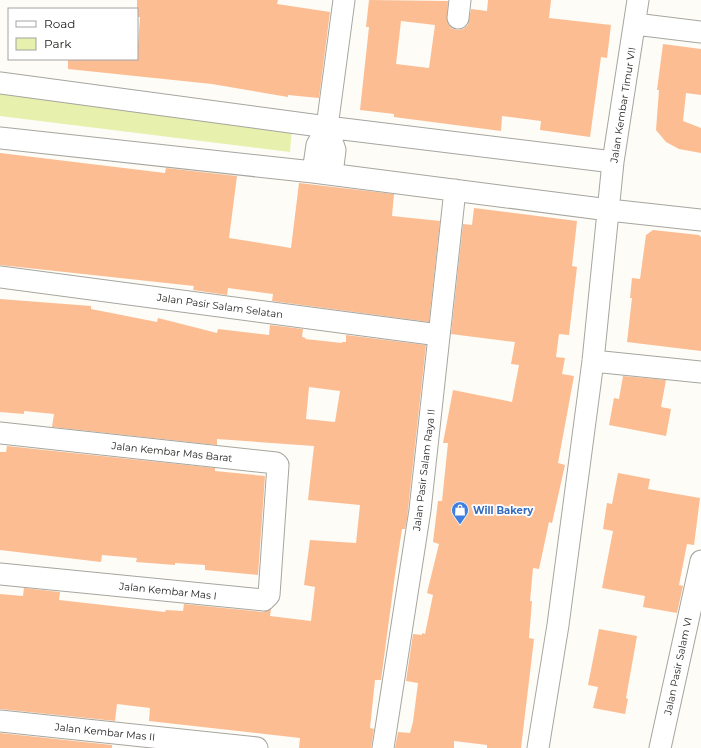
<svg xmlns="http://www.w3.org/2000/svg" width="701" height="748" font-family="Montserrat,sans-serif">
<rect width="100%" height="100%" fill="#fdfcf6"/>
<!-- green -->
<path fill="#e8f0ad" d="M0 93 292 129 290 152 0 116Z"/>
<!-- building -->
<path fill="#fcbd92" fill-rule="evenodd" d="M137 0H278L277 4 330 12 319 98 288 95V97L212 84 68 69V59H137L140 17H137Z
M369 0 448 1 447 22 451 28 457 30 463 29 468 25 471 9 487 11 488 0H551L549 18 611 25 607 58 601 57 590 137 540 130 541 121 502 116 501 131 394 117V114L360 110 369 27H366ZM401 21 435 25 429 68 396 64Z
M663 44 701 49V95L686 93 683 121 701 128V153L679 149 666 142 656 130 659 90H657Z
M0 153 165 173 166 168 237 176 229 238 291 248 299 183 394 194 392 216 440 221 429 322 272 301 273 294 228 288 227 295 193 290 194 286 0 265Z
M474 208 577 221 572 266 577 267 569 335 559 334 556 357 565 358 562 374 574 376 558 463 565 465 552 523 549 522 539 569 533 568 530 601H532L529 638 534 639 521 748H487V745L454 741V748H395L398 732 410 733 413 722 418 683 406 681 413 634 422 635V633L425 634 433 595 427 593 439 544 433 542 438 501H442L448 443H443L453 390 512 402 519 365 511 364 515 342 451 334 463 224 472 225Z
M653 230 699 235 701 237V351L627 342 632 298H630L632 278 640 279 646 235Z
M0 299 91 306V309L157 322 158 318 217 333 218 329 269 335 270 325 303 329 302 337 306 338 305 339 342 343V342H346V335L426 345 407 519 405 529H402L395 575 381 680H375L370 728 374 729 371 748H299L300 738 149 721 150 708 117 704 115 721 0 709V594L23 596 24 588 60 592 59 600 165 612 166 610 183 611 184 604 263 612 271 609 270 616 311 621 315 587 304 585 310 540 356 543 360 505 308 500 314 446 217 439V445L52 427 54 414 24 411V414L0 412ZM309 387 340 391 335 422 306 419Z
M623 376 666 380 661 407 671 409 666 436 609 425 614 398 619 399Z
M7 446 215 468V471L265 476 258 575 205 570V565L175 563V565L136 562 137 558 102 555 101 562 0 550V452H6Z
M618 473 650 479 648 489 700 498 694 545 687 544 679 585 683 586 677 613 643 607 645 596 602 588 613 531 603 529 607 503 612 504Z
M599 629 637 636 626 698 628 699 625 714 593 708 598 687 588 685Z
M0 733 112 745V748H0Z"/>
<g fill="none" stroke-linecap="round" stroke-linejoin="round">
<!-- minor casing -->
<g stroke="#a6a59f" stroke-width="23">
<path id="minor" d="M458 18 460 0
M635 24 701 32
M0 83 327 127 613 162
M327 127 335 150 332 174
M0 138 313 172 609 210 701 220
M313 172 317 145 327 127 344 0
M0 277 439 335
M593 361 701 372
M0 433 276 463 278 465 269 595 264 600 0 574
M0 721 257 748
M383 748 420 510 455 190
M538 748 558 625 593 361 613 162 638 0
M660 748 701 561"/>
</g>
<!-- minor -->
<use href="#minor" stroke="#fff" stroke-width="21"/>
</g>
<!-- icons -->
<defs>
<g id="shop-pin" transform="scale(0.9)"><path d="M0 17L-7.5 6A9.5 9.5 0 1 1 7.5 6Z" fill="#3f7fe0" stroke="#fff"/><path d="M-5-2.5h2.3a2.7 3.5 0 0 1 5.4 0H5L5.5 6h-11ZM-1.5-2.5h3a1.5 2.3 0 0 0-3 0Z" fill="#fff"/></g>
</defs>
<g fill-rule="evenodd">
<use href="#shop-pin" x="460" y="510"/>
</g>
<g text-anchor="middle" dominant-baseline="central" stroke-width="3.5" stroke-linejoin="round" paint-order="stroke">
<!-- street labels -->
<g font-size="10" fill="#1b1a18" stroke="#fff">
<text transform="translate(623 105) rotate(-81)">Jalan Kembar Timur VII</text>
<text transform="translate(220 306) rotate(8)">Jalan Pasir Salam Selatan</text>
<text transform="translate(172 452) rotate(6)">Jalan Kembar Mas Barat</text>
<text transform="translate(424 470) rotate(-83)">Jalan Pasir Salam Raya II</text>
<text transform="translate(168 591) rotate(6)">Jalan Kembar Mas I</text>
<text transform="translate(678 666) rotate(-78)">Jalan Pasir Salam VI</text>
<text transform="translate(105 732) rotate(6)">Jalan Kembar Mas II</text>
</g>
<!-- shop labels -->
<g font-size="10" font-weight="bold" fill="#366cbe" stroke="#fff" text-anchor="start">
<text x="473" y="510">Will Bakery</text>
</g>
</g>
<!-- legend -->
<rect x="8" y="8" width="130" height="52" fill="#ffffff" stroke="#a4a3a3"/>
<rect x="16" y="21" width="20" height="6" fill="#ffffff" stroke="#a4a3a3"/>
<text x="44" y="28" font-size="12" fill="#1b1a18">Road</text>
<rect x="16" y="38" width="20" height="12" fill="#e8f0ad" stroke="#a4a3a3"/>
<text x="44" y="48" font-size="12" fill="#1b1a18">Park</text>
</svg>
